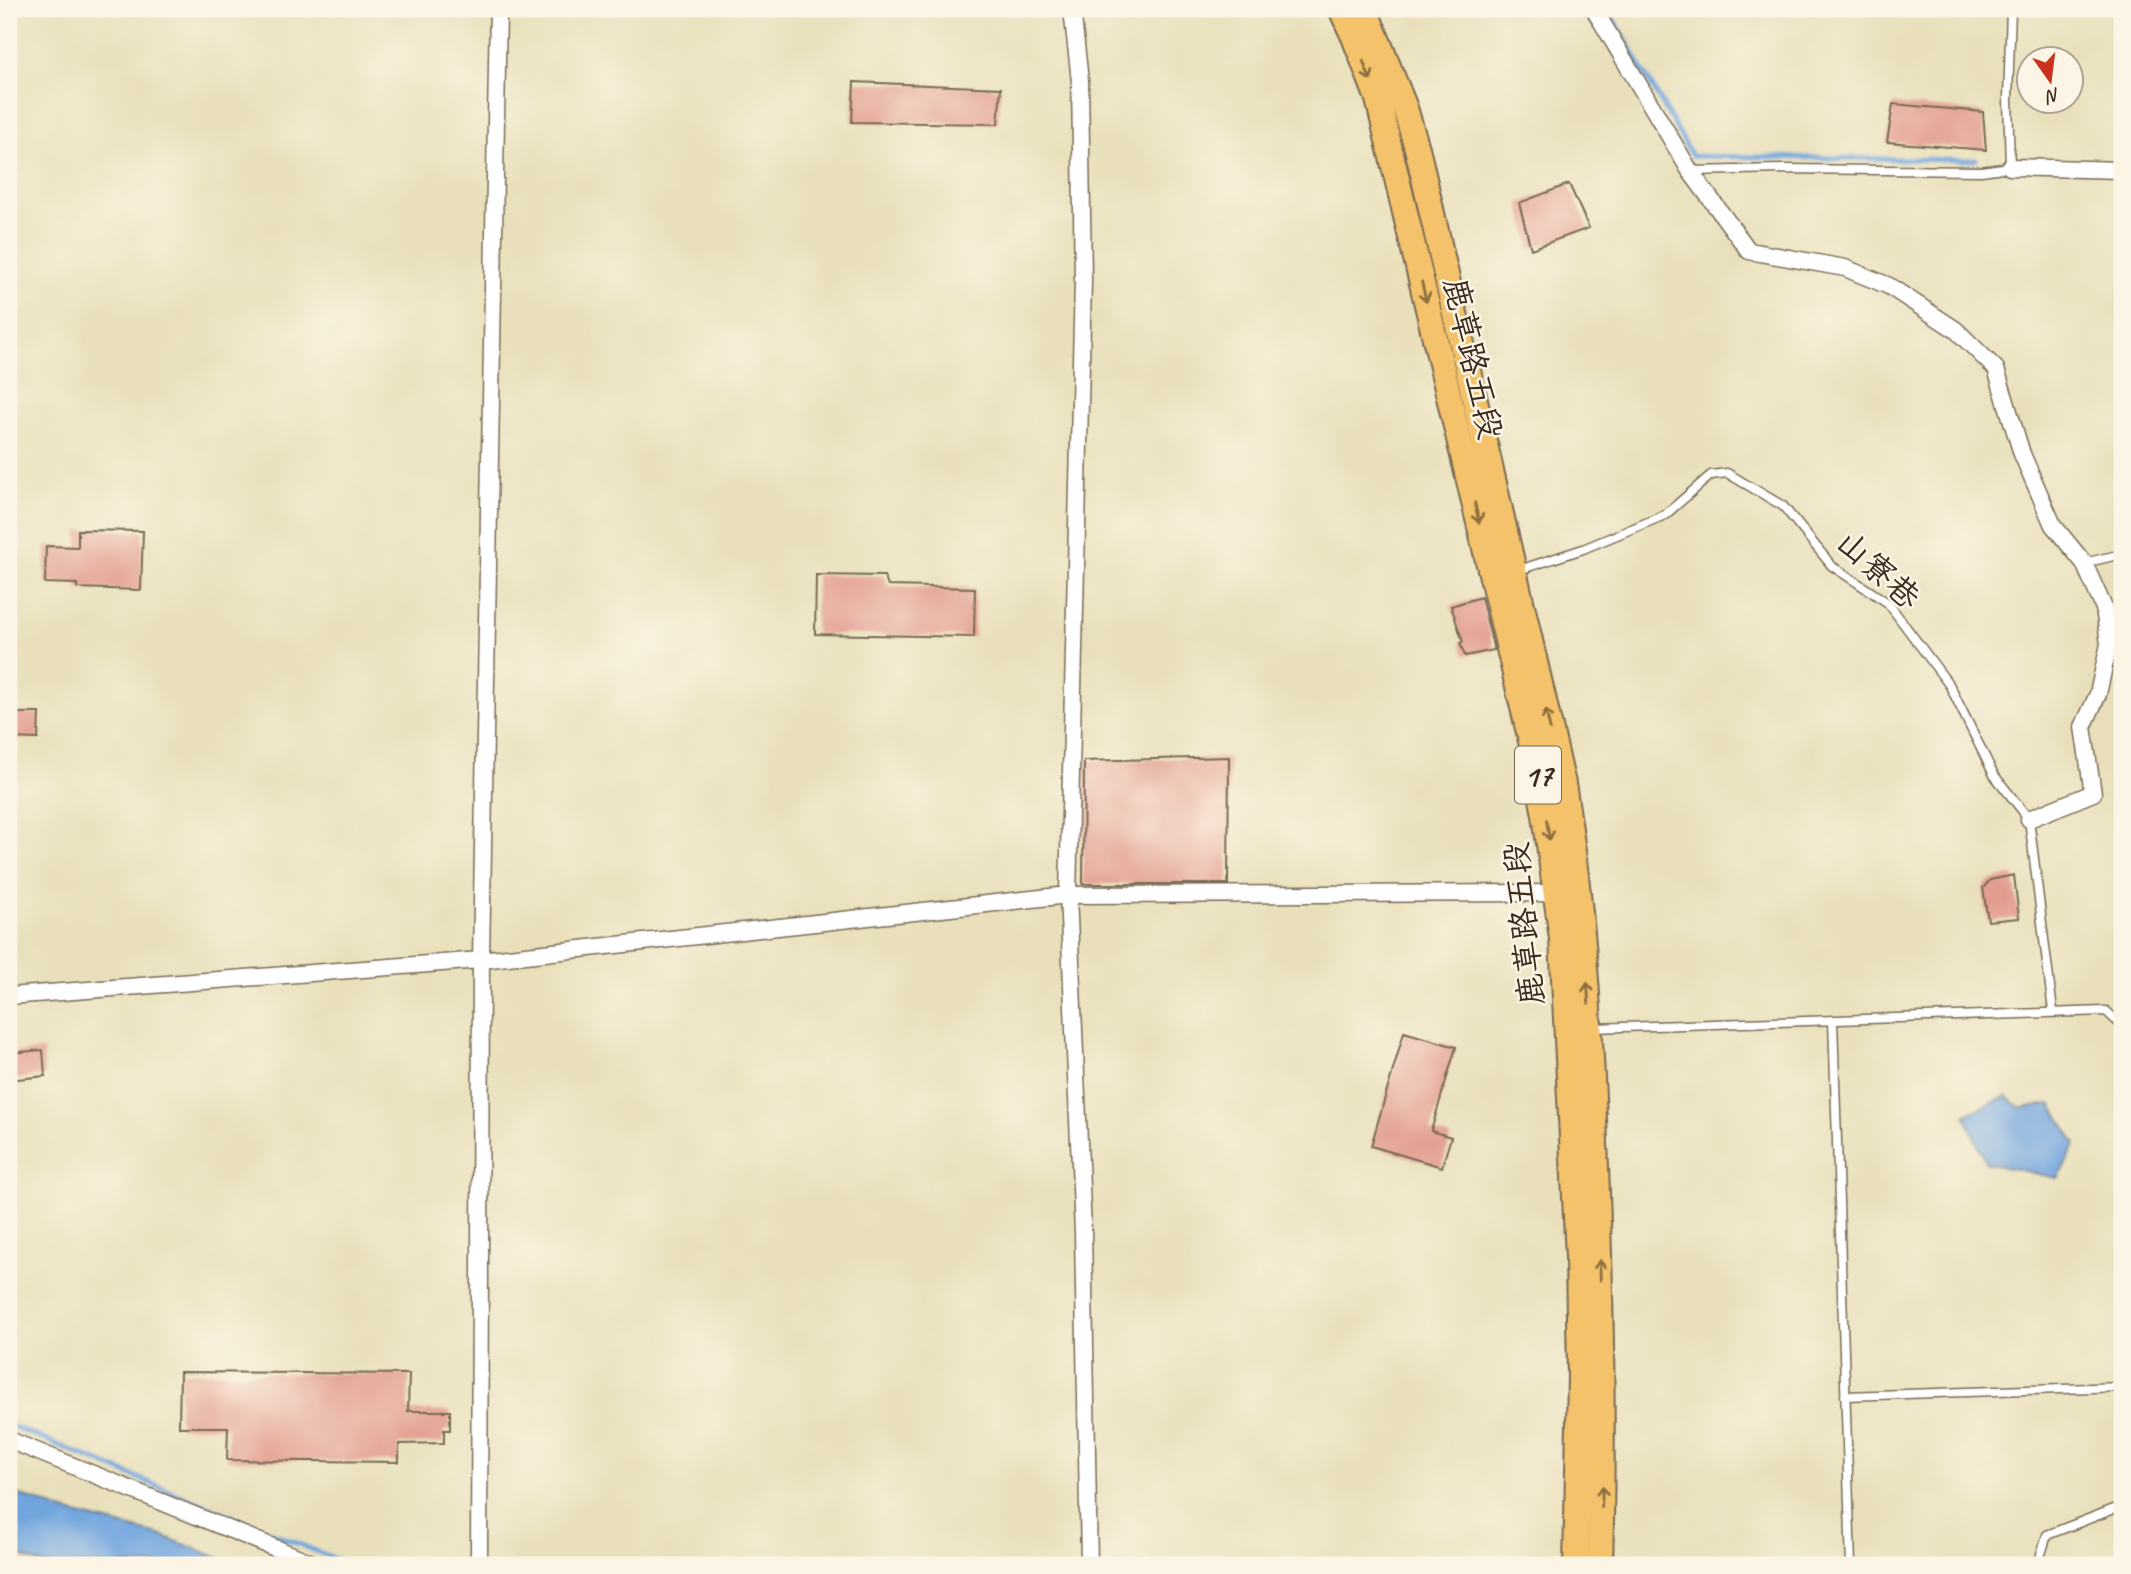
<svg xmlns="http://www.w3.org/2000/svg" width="2131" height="1574" font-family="Caveat,'LXGW WenKai TC',sans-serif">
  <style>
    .water { fill: #71a5de; stroke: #56687e; stroke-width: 2 }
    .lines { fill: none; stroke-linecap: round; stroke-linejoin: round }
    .stream { stroke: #71a5de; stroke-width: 5 }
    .building { fill: #e29d8f }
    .lane-casing { stroke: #786a55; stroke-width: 11 }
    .street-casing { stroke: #786a55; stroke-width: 19 }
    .primary-casing { stroke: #786a55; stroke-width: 28 }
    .lane { stroke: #fff; stroke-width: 8 }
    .street { stroke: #fff; stroke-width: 16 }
    .primary { stroke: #f3c26a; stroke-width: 24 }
    .oneway { stroke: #8e6e40 }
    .labels { text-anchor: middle; stroke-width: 5; stroke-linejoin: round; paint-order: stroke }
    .shield { fill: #fcf5e5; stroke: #75675a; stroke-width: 2 }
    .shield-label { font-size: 32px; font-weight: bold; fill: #3b2a1e }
    .street-label { font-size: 33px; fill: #3b2a1e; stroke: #fcf5e5 }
  </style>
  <rect width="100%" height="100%" fill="#fcf5e5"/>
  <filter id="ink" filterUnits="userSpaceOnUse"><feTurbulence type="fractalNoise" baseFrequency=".0143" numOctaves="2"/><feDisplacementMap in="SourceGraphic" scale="14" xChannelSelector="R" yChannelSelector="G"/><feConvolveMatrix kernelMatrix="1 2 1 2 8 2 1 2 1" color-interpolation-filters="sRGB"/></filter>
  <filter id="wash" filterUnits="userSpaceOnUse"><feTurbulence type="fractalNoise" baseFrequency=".00686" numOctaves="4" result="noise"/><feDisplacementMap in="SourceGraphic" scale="28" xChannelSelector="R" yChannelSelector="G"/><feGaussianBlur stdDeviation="1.57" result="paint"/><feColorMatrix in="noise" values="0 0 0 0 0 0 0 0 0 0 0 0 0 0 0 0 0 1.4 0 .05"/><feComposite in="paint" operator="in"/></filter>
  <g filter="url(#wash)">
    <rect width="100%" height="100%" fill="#e9e0bb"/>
    <path class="water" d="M 2007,1096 L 2020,1108 L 2051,1104 L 2076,1144 L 2058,1178 L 1986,1163 L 1965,1115 Z
      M 9,1491 L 64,1511 L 163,1536 L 237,1565 L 43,1565 L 9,1551 Z"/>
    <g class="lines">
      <path class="stream" d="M 1608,9 L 1692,156 L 1976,160
        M 9,1425 L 350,1565"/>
    </g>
    <g id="blocks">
      <path class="building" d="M 854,82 L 1001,88 L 998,124 L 852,122 Z
        M 1893,104 L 1983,112 L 1986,150 L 1887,142 Z
        M 1569,184 L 1589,228 L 1531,249 L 1519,203 Z
        M 78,530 L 143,531 L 141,590 L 77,588 L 77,584 L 45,583 L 46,546 L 78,547 Z
        M 816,575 L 884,576 L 888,586 L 975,588 L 974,637 L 815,634 Z
        M 1481,597 L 1494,650 L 1465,656 L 1460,643 L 1463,642 L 1451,606 Z
        M 9,713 L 39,713 L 38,739 L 9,738 Z
        M 1229,757 L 1228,884 L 1083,884 L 1084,761 Z
        M 2014,875 L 2019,918 L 1988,921 L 1983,888 L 1990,880 Z
        M 1404,1032 L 1456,1047 L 1431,1131 L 1451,1137 L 1442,1167 L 1371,1146 Z
        M 43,1050 L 45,1076 L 9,1080 L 9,1053 Z
        M 180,1372 L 409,1374 L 408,1411 L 450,1411 L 450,1430 L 444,1430 L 444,1443 L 399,1444 L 399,1462 L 227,1460 L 228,1427 L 179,1427 Z"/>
    </g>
  </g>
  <g filter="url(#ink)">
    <use href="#blocks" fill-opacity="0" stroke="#786a55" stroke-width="2"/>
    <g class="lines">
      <defs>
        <path id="lane" d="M 1690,171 L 1783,169 L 1981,171 L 2010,167 L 2008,98 L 2011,9
          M 2084,563 L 2122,554
          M 1519,570 L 1583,549 L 1665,515 L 1711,475 L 1727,473 L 1783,506 L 1832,566 L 1888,603 L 1950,686 L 1994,775 L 2029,819 L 2053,1011
          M 1833,1020 L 1851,1565
          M 1594,1028 L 2106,1011 L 2122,1026
          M 1845,1396 L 2122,1387
          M 2040,1565 L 2041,1554 L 2047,1535 L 2122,1506"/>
        <path id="street" d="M 1072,9 L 1080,81 L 1083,280 L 1068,895 L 1083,1232 L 1089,1565
          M 1594,9 L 1690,171 L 1749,251 L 1845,268 L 1889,286 L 1956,330 L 1996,369 L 2022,454 L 2053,525 L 2084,563 L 2104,608 L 2109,644 L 2098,694 L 2083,727 L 2093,793 L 2029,819
          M 2010,167 L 2122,170
          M 9,996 L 481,960 L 1068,895 L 1557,893
          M 9,1440 L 317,1565
          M 479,1565 L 481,960 L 498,9"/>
        <path id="primary" d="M 1341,9 L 1354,37 L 1378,99 L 1531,741 L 1545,815 L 1562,939 L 1578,1257 L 1580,1377 L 1576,1565
          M 1365,9 L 1405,108 L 1417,148 L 1563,784 C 1583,903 1590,1022 1595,1142 C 1601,1283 1604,1424 1600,1565"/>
      </defs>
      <use href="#lane" class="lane-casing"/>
      <use href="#street" class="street-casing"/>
      <use href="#primary" class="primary-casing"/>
      <use href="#lane" class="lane"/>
      <use href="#street" class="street"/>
      <use href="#primary" class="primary"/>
    </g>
    <defs><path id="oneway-shaft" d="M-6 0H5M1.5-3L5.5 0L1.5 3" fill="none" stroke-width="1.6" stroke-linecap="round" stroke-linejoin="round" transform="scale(1.75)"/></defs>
    <g class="oneway">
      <use href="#oneway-shaft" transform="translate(1367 71) rotate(69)"/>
      <use href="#oneway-shaft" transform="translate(1424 292) rotate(77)"/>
      <use href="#oneway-shaft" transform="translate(1477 513) rotate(77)"/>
      <use href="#oneway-shaft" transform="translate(1548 720) rotate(-103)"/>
      <use href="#oneway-shaft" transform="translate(1548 830) rotate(81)"/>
      <use href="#oneway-shaft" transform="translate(1588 993) rotate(-94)"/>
      <use href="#oneway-shaft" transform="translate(1600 1270) rotate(-92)"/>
      <use href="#oneway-shaft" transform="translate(1602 1497) rotate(-88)"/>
    </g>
  </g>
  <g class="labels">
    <rect class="shield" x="1515" y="746.5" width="46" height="57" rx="5"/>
    <g class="shield-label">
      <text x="1538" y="786">17</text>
    </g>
    <g class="street-label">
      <text transform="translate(1474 358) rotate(77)" y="12">鹿草路五段</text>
      <text transform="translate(1879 569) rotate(42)" y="12">山寮巷</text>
      <text transform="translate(1523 924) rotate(-96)" y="12">鹿草路五段</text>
    </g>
  </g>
  <rect width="2131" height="1574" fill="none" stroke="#fcf5e5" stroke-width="35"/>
  <g transform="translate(2050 80) rotate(166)"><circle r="33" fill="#fcf5e5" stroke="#afa495" stroke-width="2"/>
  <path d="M0-5L12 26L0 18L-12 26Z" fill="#c8321e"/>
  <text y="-10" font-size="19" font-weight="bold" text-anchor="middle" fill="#3b2a1e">N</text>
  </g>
</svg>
